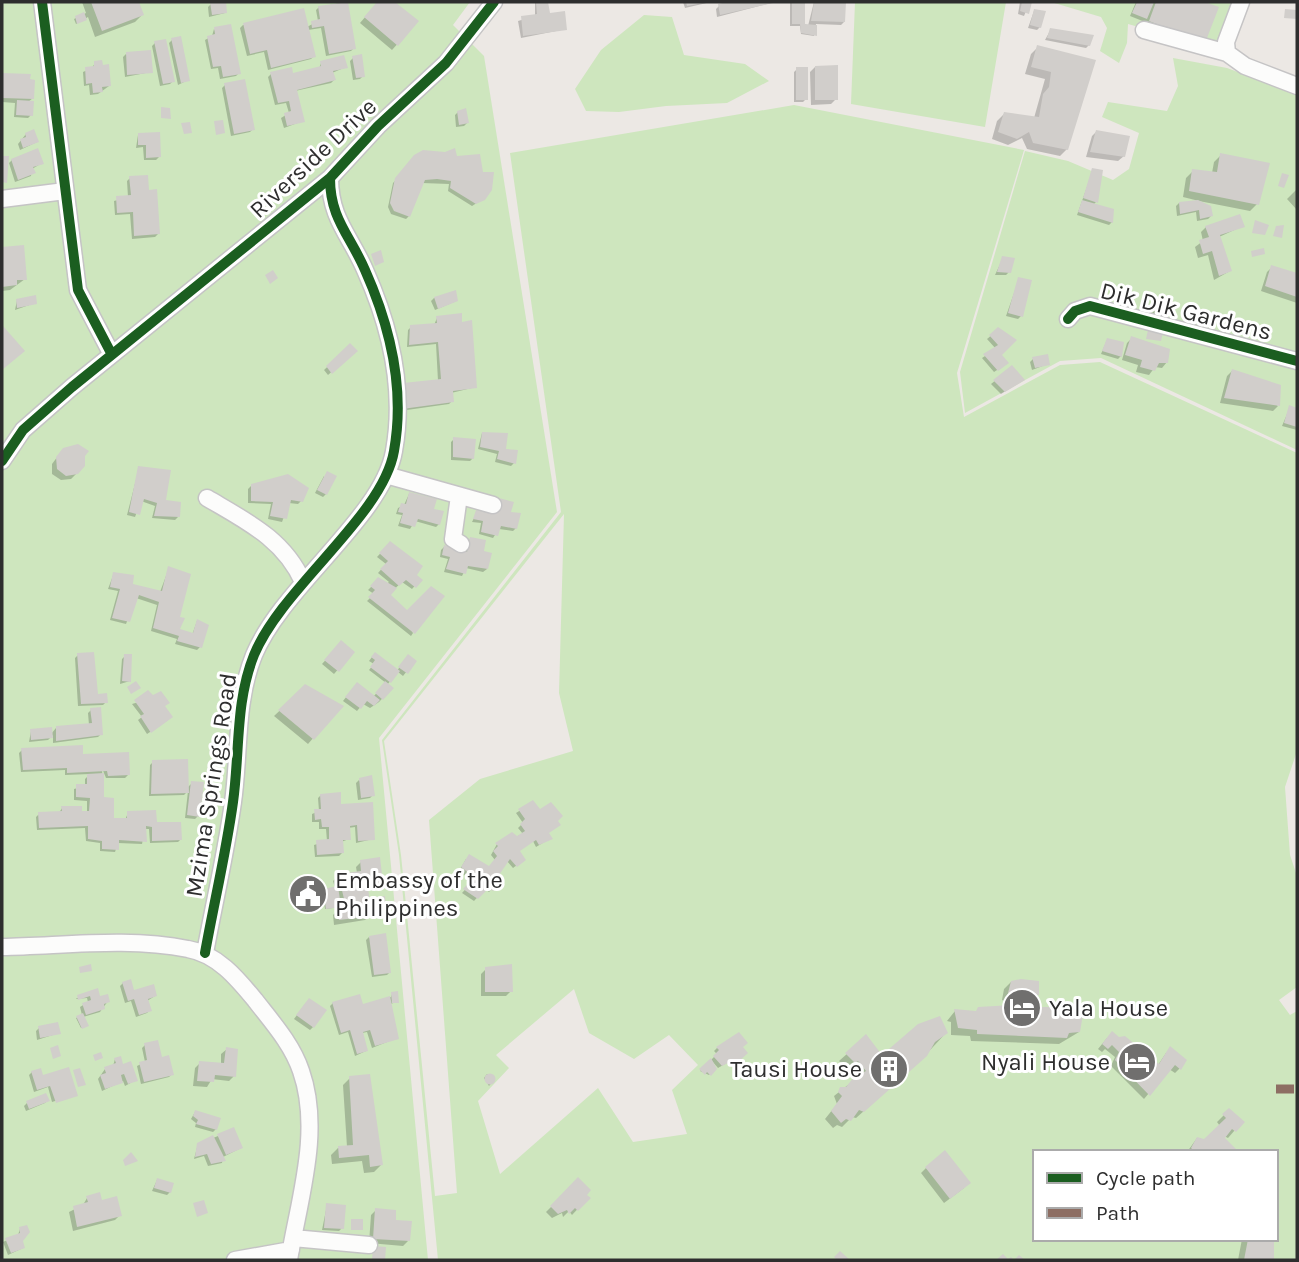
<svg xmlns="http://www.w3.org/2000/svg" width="1299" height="1262" font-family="Karla,sans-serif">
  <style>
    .green { fill: #cee6be; fill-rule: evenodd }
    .shadow { fill: #0003 }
    .building { fill: #d1cecb }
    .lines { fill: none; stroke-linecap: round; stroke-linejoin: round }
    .minor-casing { stroke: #c5c4c5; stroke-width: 19 }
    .minor { stroke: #fcfcfb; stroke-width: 16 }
    .quiet { stroke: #8d6e63; stroke-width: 9; stroke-dasharray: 18 9; stroke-linecap: butt }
    .cycleway-casing { stroke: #fff; stroke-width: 15 }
    .cycleway { stroke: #1b5e20; stroke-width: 10 }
    .labels { text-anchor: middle; stroke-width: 6; stroke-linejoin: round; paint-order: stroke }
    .street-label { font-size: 24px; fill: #2e2e2e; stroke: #fff }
    .poi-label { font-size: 24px; fill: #2e2e2e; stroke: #fff; text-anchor: start }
  </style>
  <rect width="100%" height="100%" fill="#ece8e4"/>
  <path class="green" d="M 2,2 L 470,2 L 453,25 L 484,56 L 557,512 L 379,738 L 428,1260 L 2,1260 Z
    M 855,2 L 1006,2 L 985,127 L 851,104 Z
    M 1051,2 L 1233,2 L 1217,49 L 1128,24 L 1127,43 L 1119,63 L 1100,51 L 1107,28 L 1101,17 Z
    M 644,15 L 672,17 L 684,55 L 745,64 L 769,81 L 727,103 L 666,106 L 619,112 L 586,111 L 575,89 L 601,50 Z
    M 1173,58 L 1227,68 L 1297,94 L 1297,450 L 1101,358 L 1060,361 L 965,413 L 960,372 L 1025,151 L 1068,161 L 1113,180 L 1129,169 L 1139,133 L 1102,117 L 1108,102 L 1167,111 L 1178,86 Z
    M 794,105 L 1024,150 L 957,373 L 964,417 L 1060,365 L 1100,362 L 1297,453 L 1297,751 L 1285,787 L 1290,855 L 1297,876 L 1297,987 L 1279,1000 L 1290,1015 L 1297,1011 L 1297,1260 L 438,1260 L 399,855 L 382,740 L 561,512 L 510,153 ZM 564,514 L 559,693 L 573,751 L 480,779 L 429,820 L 457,1193 L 435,1196 L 401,855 L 384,741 ZM 574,989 L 589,1033 L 634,1059 L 669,1035 L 698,1065 L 672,1090 L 687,1134 L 633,1142 L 598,1088 L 500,1174 L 478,1101 L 509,1068 L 496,1055 ZM 1035,1152 L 1276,1152 L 1276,1239 L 1035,1239 Z"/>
  <path class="shadow" d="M 82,2 L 137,2 L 142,15 L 135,22 L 95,37 L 88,17 L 76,24 L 74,19 L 86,13 Z
    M 346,2 L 354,48 L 351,51 L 326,56 L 321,28 L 308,30 L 314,56 L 311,59 L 268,70 L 264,52 L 247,56 L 240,28 L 243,25 L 307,27 L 318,21 L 316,10 L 319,7 Z
    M 378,2 L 393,2 L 417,22 L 392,50 L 360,23 Z
    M 535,2 L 546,2 L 548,15 L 566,29 L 521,38 L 518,21 L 535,16 Z
    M 683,2 L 711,2 L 685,8 Z
    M 735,2 L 775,2 L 717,17 L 716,9 L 719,6 Z
    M 790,2 L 804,2 L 804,23 L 808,26 L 814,2 L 844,3 L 844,22 L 841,25 L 816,24 L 814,36 L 801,34 L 800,26 L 790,26 Z
    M 1020,2 L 1030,2 L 1024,16 L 1018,14 Z
    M 1136,2 L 1201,2 L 1217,8 L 1204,42 L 1143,28 L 1145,22 L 1130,16 Z
    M 211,4 L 225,13 L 209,17 L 208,7 Z
    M 1034,11 L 1040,27 L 1037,30 L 1028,28 Z
    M 214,29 L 239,73 L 236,76 L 220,79 L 218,68 L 211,69 L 205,40 L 212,36 Z
    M 1051,29 L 1089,45 L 1086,48 L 1045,40 Z
    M 172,40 L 188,80 L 178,85 L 169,43 Z
    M 155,43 L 173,81 L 170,84 L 160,86 L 152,46 Z
    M 1038,47 L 1094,61 L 1067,149 L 1060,156 L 1027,149 L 1022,138 L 1008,145 L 992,139 L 997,121 L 1004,114 L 1034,118 L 1045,79 L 1025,74 L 1031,54 Z
    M 126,54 L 151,72 L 125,77 L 123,57 Z
    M 353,58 L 363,76 L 360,79 L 353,80 L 350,61 Z
    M 95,63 L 109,86 L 98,94 L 90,95 L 89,85 L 84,86 L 83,72 L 92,68 Z
    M 321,63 L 346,67 L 332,73 L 334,80 L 331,83 L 295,91 L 303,121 L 284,128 L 281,118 L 289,113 L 286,103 L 275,105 L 268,77 L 271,74 L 292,75 L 319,69 Z
    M 815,67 L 836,99 L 831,104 L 811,105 L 810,72 Z
    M 797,69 L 806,99 L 803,102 L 794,102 L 794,72 Z
    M 3,75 L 33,98 L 28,102 L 31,115 L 28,118 L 14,117 L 15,103 L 2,102 Z
    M 225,85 L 253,129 L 250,132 L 231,136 L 222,88 Z
    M 458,112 L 467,123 L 464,126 L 456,127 L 455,115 Z
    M 1097,131 L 1124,156 L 1118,161 L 1086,157 L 1092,136 Z
    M 26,134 L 37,142 L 20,150 L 18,144 Z
    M 138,135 L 159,157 L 156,160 L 144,160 L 143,147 L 136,148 Z
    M 423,151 L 483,199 L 472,206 L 448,191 L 449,184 L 422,183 L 409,216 L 406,219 L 391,214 L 388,207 L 393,183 Z
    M 1221,155 L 1257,204 L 1250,211 L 1199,201 L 1211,216 L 1208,219 L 1197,221 L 1196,212 L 1177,216 L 1176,206 L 1179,203 L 1199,201 L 1183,197 L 1186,178 L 1193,171 L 1212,173 L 1214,162 Z
    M 12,160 L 42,163 L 32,169 L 31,176 L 15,182 L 9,163 Z
    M 1093,170 L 1096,202 L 1093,205 L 1112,222 L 1109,225 L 1077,215 Z
    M 130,178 L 147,192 L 158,234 L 155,237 L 132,239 L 130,214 L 115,215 L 114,201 L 128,197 L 127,181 Z
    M 1297,189 L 1297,210 L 1287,199 Z
    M 1243,226 L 1219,237 L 1230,271 L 1214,280 L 1208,255 L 1198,258 L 1195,247 L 1203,241 L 1201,232 L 1206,227 Z
    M 22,247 L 25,279 L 10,290 L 2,291 L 2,250 Z
    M 1003,258 L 1009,272 L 1006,275 L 995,275 Z
    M 1272,267 L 1297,275 L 1297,303 L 1261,291 L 1267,272 Z
    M 1019,279 L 1021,316 L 1018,319 L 1006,316 Z
    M 434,298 L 456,301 L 435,310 L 431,301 Z
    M 17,300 L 35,303 L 15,310 Z
    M 1154,302 L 1169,313 L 1154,319 L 1151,305 Z
    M 437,318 L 476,387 L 451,393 L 452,401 L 449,404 L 400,411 L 438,381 L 436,344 L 407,347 L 408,330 L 411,327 L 434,325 Z
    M 999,329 L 1003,366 L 994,372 L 982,358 L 996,349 L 987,339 Z
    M 1132,338 L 1167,362 L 1162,368 L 1155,367 L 1149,375 L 1136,372 L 1138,365 L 1122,360 L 1127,343 Z
    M 1107,340 L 1122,355 L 1118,359 L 1101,354 Z
    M 350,346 L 355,351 L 328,375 L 324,370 Z
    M 1033,359 L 1048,364 L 1032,370 L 1030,362 Z
    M 1012,367 L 1020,382 L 1001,394 L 991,384 Z
    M 1232,371 L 1278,406 L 1273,411 L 1220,403 L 1227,376 Z
    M 1290,407 L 1297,410 L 1297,430 L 1282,426 Z
    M 482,433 L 504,450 L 514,463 L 511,466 L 495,462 L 497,454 L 478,449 Z
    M 454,439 L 473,458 L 470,461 L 451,460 L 451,442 Z
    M 58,456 L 83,456 L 84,466 L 71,479 L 61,480 L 52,474 L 52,464 Z
    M 139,468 L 178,517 L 175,520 L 152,518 L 155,506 L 141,501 L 135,517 L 127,515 Z
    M 324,476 L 326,494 L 323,497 L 315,493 Z
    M 251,486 L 301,501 L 298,504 L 289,503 L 282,522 L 268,519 L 271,504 L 248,503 L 248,489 Z
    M 409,494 L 432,510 L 439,524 L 436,527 L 415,521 L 410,529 L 398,526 L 402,515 L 396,514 L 398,508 L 404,505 Z
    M 477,512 L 509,514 L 516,528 L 513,531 L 499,529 L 493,538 L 479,534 L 481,523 L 472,522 Z
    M 471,539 L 482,552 L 487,569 L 483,572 L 466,568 L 462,576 L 444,572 L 448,559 L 440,557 L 441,550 L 444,547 L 465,553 Z
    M 390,543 L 420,580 L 412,589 L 402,582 L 388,595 L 413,633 L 411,636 L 367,601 L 374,594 L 368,590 L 379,579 L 385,585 L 389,582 L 378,573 L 386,564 L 377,557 Z
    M 169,568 L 178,630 L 192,635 L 197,621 L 200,647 L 197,650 L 175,644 L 177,639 L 151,631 L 157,605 L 136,598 L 126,624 L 110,620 L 118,591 L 108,589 L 114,573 L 131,586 L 160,592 Z
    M 341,643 L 353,652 L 334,674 L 322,664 Z
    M 78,655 L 97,696 L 106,702 L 103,705 L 78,706 L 75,658 Z
    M 125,656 L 130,681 L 120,684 L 122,659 Z
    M 372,657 L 397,671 L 405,659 L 415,661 L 403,676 L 398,672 L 387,685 L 391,689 L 379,702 L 370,708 L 363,704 L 357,711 L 343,701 L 354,687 L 373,697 L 386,683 L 369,670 L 374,664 L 369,661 Z
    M 306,686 L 341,706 L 308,744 L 274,716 Z
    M 152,698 L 164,706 L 168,720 L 147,734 L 138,720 L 142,717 L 132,704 Z
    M 91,710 L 101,734 L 98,737 L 53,743 L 53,735 L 48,740 L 29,742 L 31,731 L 51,734 L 56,728 L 89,725 L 88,713 Z
    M 22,750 L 82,756 L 128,775 L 125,778 L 106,778 L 102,768 L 103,799 L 112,820 L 125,820 L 128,813 L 181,839 L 178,842 L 150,843 L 149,829 L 145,829 L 142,844 L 118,843 L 115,852 L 100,851 L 100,843 L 86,841 L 85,828 L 37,830 L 36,817 L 39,814 L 59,813 L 62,808 L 87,813 L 87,801 L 74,800 L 74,789 L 85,786 L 85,779 L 90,774 L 65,775 L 65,770 L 21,772 L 19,753 Z
    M 153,762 L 187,788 L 192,783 L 198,816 L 195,819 L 185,818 L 188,791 L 184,795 L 149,796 L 150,765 Z
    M 359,780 L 373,795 L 370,798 L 358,800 L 356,783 Z
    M 321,795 L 340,806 L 373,839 L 356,843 L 355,827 L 348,828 L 349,839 L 341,842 L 342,853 L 339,856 L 315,857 L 314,845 L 327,841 L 326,829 L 319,829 L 319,822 L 312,822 L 312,814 L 319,811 L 318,798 Z
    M 532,803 L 551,838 L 536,847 L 533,841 L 518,851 L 521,862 L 513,868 L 507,861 L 497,875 L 500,881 L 489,892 L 485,889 L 474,901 L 462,893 L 473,881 L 459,871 L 466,859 L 489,868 L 495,860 L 491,855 L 497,844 L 523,834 L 518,828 L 523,823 L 516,813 Z
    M 361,862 L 381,882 L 376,887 L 366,888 L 370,915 L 365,920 L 334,925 L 333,915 L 341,907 L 325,909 L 322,891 L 335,888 L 333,881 L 338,876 L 357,873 L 356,867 Z
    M 369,937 L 390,972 L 387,975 L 372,977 L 366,940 Z
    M 486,969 L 511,991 L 506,996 L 481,996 L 481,974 Z
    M 1011,982 L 1037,994 L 1032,999 L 1032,1009 L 1079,1032 L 1059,1044 L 971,1041 L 970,1036 L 951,1035 L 951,1022 L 947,1021 L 955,1011 L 974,1013 L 1007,1007 L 1008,1003 L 1002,1000 L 1004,989 Z
    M 123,983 L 133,992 L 155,996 L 147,1001 L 150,1010 L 147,1013 L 136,1017 L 131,1001 L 125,1003 L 120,986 Z
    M 97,990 L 99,998 L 108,1001 L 100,1012 L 83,1017 L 86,1026 L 81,1028 L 76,1018 L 82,1015 L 80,1007 L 88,1002 L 87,998 L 75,999 Z
    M 392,994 L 397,1002 L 390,1004 L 397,1038 L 372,1048 L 367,1032 L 362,1033 L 366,1051 L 355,1056 L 348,1032 L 339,1035 L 330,1006 L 333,1003 L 361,1006 L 391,997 Z
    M 306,1003 L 313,1027 L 310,1030 L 294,1019 Z
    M 39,1028 L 59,1033 L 37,1040 L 36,1031 Z
    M 946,1033 L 918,1063 L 856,1118 L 852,1117 L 842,1127 L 837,1125 L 833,1128 L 825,1119 L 837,1104 L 834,1096 L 858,1077 L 850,1067 L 847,1069 L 839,1061 L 866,1037 L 882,1057 Z
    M 739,1035 L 741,1048 L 746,1053 L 733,1065 L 730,1061 L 718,1068 L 712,1061 L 715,1069 L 709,1075 L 700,1071 L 717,1054 L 714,1051 L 717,1048 Z
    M 1107,1038 L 1158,1065 L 1166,1053 L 1180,1068 L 1175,1073 L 1169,1069 L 1144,1099 L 1111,1066 L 1115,1057 L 1105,1049 L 1102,1052 L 1098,1049 Z
    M 145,1045 L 161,1059 L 172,1074 L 169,1077 L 141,1084 L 137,1066 L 145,1062 L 142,1048 Z
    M 227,1049 L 234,1076 L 229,1081 L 212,1079 L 207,1087 L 193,1086 L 195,1068 L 200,1063 L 221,1065 L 221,1054 Z
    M 115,1059 L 136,1080 L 125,1086 L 123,1081 L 102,1091 L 98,1079 L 105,1069 L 113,1066 Z
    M 32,1072 L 74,1095 L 52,1102 L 48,1087 L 34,1092 L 29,1075 Z
    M 487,1074 L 495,1079 L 489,1086 L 484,1078 Z
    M 350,1078 L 381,1165 L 374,1172 L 364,1173 L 362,1161 L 332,1164 L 331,1155 L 338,1148 L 347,1147 L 343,1085 Z
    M 46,1095 L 48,1100 L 45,1103 L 26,1111 L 24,1106 L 27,1103 Z
    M 1229,1110 L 1242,1122 L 1228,1138 L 1220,1134 L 1237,1152 L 1187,1152 L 1197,1138 L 1205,1140 L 1220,1126 L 1217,1122 Z
    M 195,1112 L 216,1129 L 213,1132 L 195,1127 L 196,1123 L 191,1119 Z
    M 218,1136 L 241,1148 L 223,1157 L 222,1163 L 208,1166 L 204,1156 L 194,1159 L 198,1144 Z
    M 926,1168 L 964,1188 L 944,1203 L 921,1173 Z
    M 157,1180 L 170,1192 L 167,1195 L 152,1191 Z
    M 578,1180 L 588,1198 L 572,1215 L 569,1211 L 563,1217 L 562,1213 L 552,1218 L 546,1212 Z
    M 87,1198 L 100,1202 L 120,1215 L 115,1220 L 73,1231 L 69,1212 L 83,1205 Z
    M 327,1205 L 342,1228 L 339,1231 L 322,1230 Z
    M 376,1210 L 394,1221 L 408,1241 L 403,1246 L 369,1243 L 371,1215 Z
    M 20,1229 L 23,1248 L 8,1255 L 3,1242 L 18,1235 Z
    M 1242,1239 L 1270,1239 L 1272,1260 L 1238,1260 Z"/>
  <path class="building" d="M 91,2 L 139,2 L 144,15 L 102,31 Z
    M 210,2 L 226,2 L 227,13 L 212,15 Z
    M 348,2 L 356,49 L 329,54 L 324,26 L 312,28 L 311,21 L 320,19 L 318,6 Z
    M 377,2 L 395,2 L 419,21 L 398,46 L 364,17 Z
    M 536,2 L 548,2 L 550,13 L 565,11 L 567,30 L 523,36 L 521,16 L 537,14 Z
    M 686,2 L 703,2 L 703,3 L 687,6 Z
    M 727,2 L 773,2 L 773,3 L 720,15 L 718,4 Z
    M 792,2 L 805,2 L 805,24 L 817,25 L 817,36 L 801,33 L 800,24 L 792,24 Z
    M 814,2 L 846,2 L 845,22 L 811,21 Z
    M 1022,2 L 1032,2 L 1029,14 L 1020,11 Z
    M 1137,2 L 1154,2 L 1147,19 L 1132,13 Z
    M 1156,2 L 1205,2 L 1219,7 L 1205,43 L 1149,21 Z
    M 304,8 L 316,57 L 271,68 L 267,50 L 250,54 L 243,23 Z
    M 1034,9 L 1046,11 L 1041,28 L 1030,25 Z
    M 1285,9 L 1297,10 L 1297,19 L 1284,18 Z
    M 84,12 L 87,20 L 77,24 L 75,16 Z
    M 231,24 L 241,74 L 223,77 L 221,66 L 213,67 L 207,36 L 215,34 L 214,27 Z
    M 1050,28 L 1094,35 L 1090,46 L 1047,38 Z
    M 181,36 L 190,81 L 181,83 L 171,38 Z
    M 166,39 L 175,82 L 163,84 L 154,41 Z
    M 1037,45 L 1096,60 L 1068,150 L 1033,143 L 1029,132 L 1017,139 L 998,132 L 1004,112 L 1039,117 L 1043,94 L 1049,87 L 1051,72 L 1031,67 Z
    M 151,50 L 153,73 L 127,75 L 126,52 Z
    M 362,54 L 365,77 L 356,78 L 352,56 Z
    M 344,55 L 348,68 L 333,71 L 336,80 L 297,90 L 305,122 L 287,126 L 284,113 L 291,111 L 289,101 L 278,103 L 270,72 L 292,67 L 293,73 L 321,66 L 320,61 Z
    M 102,60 L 103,65 L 109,64 L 111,86 L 102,87 L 103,92 L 93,93 L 92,83 L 86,84 L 85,67 L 94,66 L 94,61 Z
    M 838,65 L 838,100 L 815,100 L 815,66 Z
    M 796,67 L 808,67 L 808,100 L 796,100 Z
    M 2,73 L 31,74 L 30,79 L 35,80 L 34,99 L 2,98 Z
    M 245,79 L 255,130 L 234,134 L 224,83 Z
    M 17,100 L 34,101 L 33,116 L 16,115 Z
    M 161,107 L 170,108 L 171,119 L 161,118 Z
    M 466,108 L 469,123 L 459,125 L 457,111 Z
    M 223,120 L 225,133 L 216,135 L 214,121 Z
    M 190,122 L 192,133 L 184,134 L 181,123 Z
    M 34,129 L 39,142 L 23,148 L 20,139 L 26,137 L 25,133 Z
    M 1096,130 L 1130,136 L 1125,157 L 1090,152 Z
    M 160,132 L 161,157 L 146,158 L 146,145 L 138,145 L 138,133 Z
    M 38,148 L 44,164 L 33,167 L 36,173 L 18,180 L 11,159 Z
    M 455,148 L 457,156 L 480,154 L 483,172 L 494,172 L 492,190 L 485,200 L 476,204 L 450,188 L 451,181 L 437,179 L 425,180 L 410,217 L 394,211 L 390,203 L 395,178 L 414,155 L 423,150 L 445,152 Z
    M 1220,153 L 1270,163 L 1259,205 L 1189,191 L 1192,169 L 1217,172 Z
    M 2,156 L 9,156 L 7,183 L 2,182 Z
    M 1092,168 L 1103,170 L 1098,203 L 1083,198 Z
    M 1282,173 L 1289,175 L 1284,188 L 1278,186 Z
    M 148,175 L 149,190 L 157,189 L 160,234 L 134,236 L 133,212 L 117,213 L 116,196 L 131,195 L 129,176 Z
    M 1082,200 L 1114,209 L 1113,223 L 1078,212 Z
    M 1198,200 L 1211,206 L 1213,216 L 1200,219 L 1199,210 L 1180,214 L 1179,202 Z
    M 1240,214 L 1245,227 L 1220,235 L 1232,271 L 1219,276 L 1212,251 L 1203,254 L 1199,240 L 1209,237 L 1205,226 Z
    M 1255,220 L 1269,225 L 1265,235 L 1252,233 Z
    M 1284,225 L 1282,238 L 1273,236 L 1276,226 Z
    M 24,245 L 27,280 L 17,280 L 17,285 L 2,287 L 2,247 Z
    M 1264,248 L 1265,254 L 1252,257 L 1251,251 Z
    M 381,250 L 384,262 L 375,266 L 371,254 Z
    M 1002,256 L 1015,258 L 1011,273 L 997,272 Z
    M 1271,265 L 1297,273 L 1297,297 L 1265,286 Z
    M 273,270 L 278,278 L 270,284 L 265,275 Z
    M 1018,277 L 1032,280 L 1023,317 L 1008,313 Z
    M 456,290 L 458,301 L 438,309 L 434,297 Z
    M 36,295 L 37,304 L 17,308 L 16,299 Z
    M 1167,297 L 1171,313 L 1157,317 L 1153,301 Z
    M 462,313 L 462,322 L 472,320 L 477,388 L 453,391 L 454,402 L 402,409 L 403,383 L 441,379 L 438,342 L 409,345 L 410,325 L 437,323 L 436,316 Z
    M 3,326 L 25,351 L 2,370 L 2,327 Z
    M 998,327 L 1017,340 L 1002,355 L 1009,363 L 998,371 L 983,354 L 998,345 L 989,335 Z
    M 1148,330 L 1163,332 L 1161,341 L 1146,339 Z
    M 1131,336 L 1170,349 L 1168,363 L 1159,363 L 1155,371 L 1140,367 L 1142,360 L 1125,355 Z
    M 1107,338 L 1124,342 L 1122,357 L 1102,351 Z
    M 350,343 L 358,351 L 332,374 L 326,366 Z
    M 1048,354 L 1050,365 L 1035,368 L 1032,357 Z
    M 1012,365 L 1025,380 L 1005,392 L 993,380 Z
    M 1232,369 L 1281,385 L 1280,406 L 1224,398 Z
    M 1289,405 L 1297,408 L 1297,427 L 1284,423 Z
    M 482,432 L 508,433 L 506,449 L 518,450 L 516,464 L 497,459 L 499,451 L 480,447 Z
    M 453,437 L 476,439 L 474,459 L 453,457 Z
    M 78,444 L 89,451 L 85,456 L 85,466 L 78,474 L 66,476 L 57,469 L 56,457 L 63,448 Z
    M 138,466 L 171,470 L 166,500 L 181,502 L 180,517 L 154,516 L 157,503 L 144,499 L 140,515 L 129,512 Z
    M 327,471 L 337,476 L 327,495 L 317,490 Z
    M 288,474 L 309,488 L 303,502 L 291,500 L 287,519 L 270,516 L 273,502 L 251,501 L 251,484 Z
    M 409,492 L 437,499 L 434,509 L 444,511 L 440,525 L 418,519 L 415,527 L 400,523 L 403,513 L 398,512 L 401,503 L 406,504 Z
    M 499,498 L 514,502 L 511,512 L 521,513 L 517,529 L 501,526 L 498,536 L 481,532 L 483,521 L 473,519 L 476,510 L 489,513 L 491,509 L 496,510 Z
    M 470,537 L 486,540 L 484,551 L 492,553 L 488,569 L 468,566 L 466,574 L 446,569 L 450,557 L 442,555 L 444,545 L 467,552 Z
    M 390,541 L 423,566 L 417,575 L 423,580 L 416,588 L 406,580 L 399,586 L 380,569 L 388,561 L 379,553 Z
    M 168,566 L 191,574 L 180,617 L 185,618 L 180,629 L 193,633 L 197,619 L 209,625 L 202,648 L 177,641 L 179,636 L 153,628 L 159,602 L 139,595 L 130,622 L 112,618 L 120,589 L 110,587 L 113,572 L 134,575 L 133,584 L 162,591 Z
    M 378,577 L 397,588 L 391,595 L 407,610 L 431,586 L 445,596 L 415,634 L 368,597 L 375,590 L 370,586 Z
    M 341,640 L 355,652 L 339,672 L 324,660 Z
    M 94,652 L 98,694 L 107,693 L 108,703 L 81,704 L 77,653 Z
    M 375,652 L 400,671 L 391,683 L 370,667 L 375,660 L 371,657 Z
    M 124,654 L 132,654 L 131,682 L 122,681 Z
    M 408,654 L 417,661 L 408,674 L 398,667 Z
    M 136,681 L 141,688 L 131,694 L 127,687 Z
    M 385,681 L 394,688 L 383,700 L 375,693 Z
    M 357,682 L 380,700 L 374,706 L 367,701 L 361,709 L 345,697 Z
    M 305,684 L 344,706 L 314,740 L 278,710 Z
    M 148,690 L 153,695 L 161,691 L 170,703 L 165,706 L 173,717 L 151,733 L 140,716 L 144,714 L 134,700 Z
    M 101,707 L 103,735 L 56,741 L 56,726 L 92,723 L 90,708 Z
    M 52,727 L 53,738 L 31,740 L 30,729 Z
    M 83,745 L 83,754 L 129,752 L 130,775 L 108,776 L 107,771 L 67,773 L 67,768 L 23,770 L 21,748 Z
    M 188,759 L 189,793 L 151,794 L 152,760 Z
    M 104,773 L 104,797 L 114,798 L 114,818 L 127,818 L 127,811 L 156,810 L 157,822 L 181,822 L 182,840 L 152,841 L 152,827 L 146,826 L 147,842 L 119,840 L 119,850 L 102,849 L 102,841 L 88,839 L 88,826 L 39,828 L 38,812 L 62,811 L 61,806 L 82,806 L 82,811 L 89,811 L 90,798 L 76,797 L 76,784 L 87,784 L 87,774 Z
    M 372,775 L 375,796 L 361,798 L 359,778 Z
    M 191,781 L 204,782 L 200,817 L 187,815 Z
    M 341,792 L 341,804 L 373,802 L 375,840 L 358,841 L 357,825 L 350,826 L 351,840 L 343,840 L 344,853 L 317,855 L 316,840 L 329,839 L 329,827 L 322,827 L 321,819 L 315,820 L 314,809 L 321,809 L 320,794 Z
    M 533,800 L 540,809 L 551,802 L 563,816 L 558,821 L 561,825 L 549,833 L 553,839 L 539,845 L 536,840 L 520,851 L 526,860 L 517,867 L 510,859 L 499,875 L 503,881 L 493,891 L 489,888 L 478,899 L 463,889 L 474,877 L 461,867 L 469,854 L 489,866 L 497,856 L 493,851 L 498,846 L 495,843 L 512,832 L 517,836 L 525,831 L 520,824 L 525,819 L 518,809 Z
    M 380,857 L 383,883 L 369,884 L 366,874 L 372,916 L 339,920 L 337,908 L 346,907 L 338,874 L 361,871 L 360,860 Z
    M 338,886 L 341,907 L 326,909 L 323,889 Z
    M 385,896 L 386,906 L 375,907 L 374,898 Z
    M 386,933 L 391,973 L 374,975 L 369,936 Z
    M 91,964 L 92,971 L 80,973 L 79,967 Z
    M 512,964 L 513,992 L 485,992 L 485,967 Z
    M 131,979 L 134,990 L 154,984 L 157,996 L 148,999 L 152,1011 L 139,1015 L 134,999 L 128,1001 L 122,982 Z
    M 1021,979 L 1039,981 L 1039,995 L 1034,995 L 1033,1007 L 1065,1007 L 1067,1013 L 1083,1014 L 1080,1032 L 1069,1033 L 1067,1038 L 977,1034 L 977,1030 L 958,1028 L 954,1009 L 976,1011 L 978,1007 L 1012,1005 L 1014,996 L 1008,993 L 1011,981 Z
    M 98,988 L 100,996 L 108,994 L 110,1002 L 104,1004 L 105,1009 L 86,1015 L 82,1003 L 91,1000 L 90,996 L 78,1000 L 77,995 Z
    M 398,991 L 399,1003 L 392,1003 L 391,992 Z
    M 360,994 L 363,1004 L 390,996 L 399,1039 L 375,1046 L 370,1030 L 363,1032 L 368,1051 L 357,1054 L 350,1030 L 341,1033 L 332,1002 Z
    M 309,998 L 327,1010 L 314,1028 L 296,1015 Z
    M 83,1013 L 89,1026 L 82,1029 L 76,1016 Z
    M 940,1016 L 948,1033 L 935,1042 L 927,1056 L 864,1112 L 859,1110 L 851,1121 L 846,1119 L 841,1123 L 831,1111 L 842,1096 L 838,1092 L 840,1087 L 846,1087 L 854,1077 L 866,1071 L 858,1061 L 855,1063 L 845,1053 L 866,1034 L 882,1055 L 918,1024 Z
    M 58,1022 L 61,1034 L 40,1038 L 38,1026 Z
    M 1112,1031 L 1119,1037 L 1125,1036 L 1159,1064 L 1170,1046 L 1187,1060 L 1181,1070 L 1175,1065 L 1150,1096 L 1115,1060 L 1119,1052 L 1112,1045 L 1108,1049 L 1102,1044 Z
    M 739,1032 L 748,1043 L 743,1047 L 748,1053 L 737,1063 L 734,1060 L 722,1066 L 713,1056 L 719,1050 L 716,1047 Z
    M 158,1040 L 162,1057 L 169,1055 L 174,1075 L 144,1082 L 139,1062 L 147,1060 L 144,1043 Z
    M 58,1045 L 61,1056 L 53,1059 L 50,1048 Z
    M 226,1047 L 238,1049 L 236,1077 L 215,1075 L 214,1082 L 197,1081 L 199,1061 L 224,1063 Z
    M 101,1052 L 103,1058 L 95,1061 L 93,1055 Z
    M 121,1056 L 123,1064 L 131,1061 L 138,1081 L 128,1084 L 124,1074 L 121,1075 L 123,1083 L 105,1089 L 100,1075 L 106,1073 L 104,1067 L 116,1063 L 114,1058 Z
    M 711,1058 L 717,1069 L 711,1076 L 707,1072 L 705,1075 L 699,1069 Z
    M 69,1067 L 78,1096 L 56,1103 L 50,1086 L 37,1090 L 31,1071 L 41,1068 L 43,1075 Z
    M 80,1068 L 86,1085 L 78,1087 L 73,1070 Z
    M484.5 1079a5.5 5.5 0 1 1 11 0a5.5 5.5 0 1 1-11 0Z
    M 370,1074 L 383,1165 L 370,1167 L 369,1155 L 339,1158 L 338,1146 L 353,1145 L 349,1076 Z
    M 46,1093 L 50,1101 L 29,1109 L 26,1101 Z
    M 1229,1108 L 1245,1122 L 1236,1132 L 1232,1129 L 1225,1138 L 1239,1152 L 1195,1152 L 1191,1148 L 1197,1137 L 1204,1139 L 1226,1118 L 1222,1114 Z
    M 195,1110 L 221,1118 L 217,1130 L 196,1124 L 198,1120 L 193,1116 Z
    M 234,1127 L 243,1148 L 226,1155 L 217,1134 Z
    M 213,1135 L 226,1161 L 211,1164 L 207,1154 L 195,1157 L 197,1143 Z
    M 945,1150 L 971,1183 L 950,1199 L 925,1167 Z
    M 131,1152 L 138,1161 L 125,1166 L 123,1160 Z
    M 578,1177 L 591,1190 L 587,1195 L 591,1198 L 578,1211 L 575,1208 L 569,1214 L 567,1210 L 558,1214 L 550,1206 Z
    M 157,1178 L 174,1183 L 171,1193 L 154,1188 Z
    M 100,1192 L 102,1200 L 117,1196 L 122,1216 L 77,1227 L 73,1206 L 88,1202 L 86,1196 Z
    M 204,1200 L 208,1213 L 197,1217 L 193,1203 Z
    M 326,1203 L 346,1205 L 344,1229 L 324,1228 Z
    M 375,1208 L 396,1210 L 396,1220 L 412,1221 L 410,1241 L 373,1239 Z
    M 351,1219 L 363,1219 L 363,1230 L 351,1230 Z
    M 27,1225 L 30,1232 L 23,1241 L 25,1248 L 11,1253 L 5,1238 L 20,1233 L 19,1227 Z
    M 1248,1239 L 1274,1239 L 1274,1260 L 1244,1260 Z
    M 373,1246 L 386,1247 L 385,1260 L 372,1260 Z
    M 840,1251 L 850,1260 L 837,1260 L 834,1257 Z
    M 1003,1254 L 1008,1259 L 1011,1257 L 1014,1260 L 1019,1255 L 1025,1260 L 996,1260 Z"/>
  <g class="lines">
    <defs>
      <path id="minor" d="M 42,2 L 78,290 L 111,353
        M 1241,2 L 1226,42 L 1227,53 L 1245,66 L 1297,86
        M 1144,30 L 1227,53
        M 2,199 L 65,191
        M 1068,319 L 1075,311 L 1090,306 L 1297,361
        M 2,461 L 23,430 L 72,387 L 330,178 L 378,126 L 446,63 L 494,2
        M 386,475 L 493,505
        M 459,496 L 453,539 L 461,544
        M 207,498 C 246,521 284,539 303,582
        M 2,947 C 63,946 128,937 188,949 C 217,954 237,978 255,1000 C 272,1022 292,1044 301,1071 C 322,1131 299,1199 289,1260
        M 205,953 C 214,903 226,853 233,802 C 240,753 235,702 254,655 C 282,587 383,516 394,451 C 405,390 390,326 365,270 C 350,235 330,219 330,178
        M 293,1238 L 369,1245
        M 235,1260 L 291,1250"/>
    </defs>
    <use href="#minor" class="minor-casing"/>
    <use href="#minor" class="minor"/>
    <path class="quiet" d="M 1276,1089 L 1297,1089"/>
    <defs>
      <path id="cycleway" d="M 42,2 L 78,290 L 111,353
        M 1068,319 L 1075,311 L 1090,306 L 1297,361
        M 2,461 L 23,430 L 72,387 L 330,178 L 378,126 L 446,63 L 494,2
        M 205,953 C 214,903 226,853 233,802 C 240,753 235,702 254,655 C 282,587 383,516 394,451 C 405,390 390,326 365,270 C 350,235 330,219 330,178"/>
    </defs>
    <use href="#cycleway" class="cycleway-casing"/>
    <use href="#cycleway" class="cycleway"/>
  </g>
  <defs>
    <symbol id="civic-disc" viewBox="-11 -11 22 22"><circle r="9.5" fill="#706f6e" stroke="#fff"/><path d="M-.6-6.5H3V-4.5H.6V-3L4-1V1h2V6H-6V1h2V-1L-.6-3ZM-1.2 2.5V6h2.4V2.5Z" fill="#fff"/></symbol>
    <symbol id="hotel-disc" viewBox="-11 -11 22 22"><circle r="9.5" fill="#706f6e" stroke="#fff"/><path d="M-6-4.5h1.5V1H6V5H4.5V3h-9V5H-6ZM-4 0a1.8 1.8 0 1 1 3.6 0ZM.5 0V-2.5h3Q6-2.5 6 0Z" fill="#fff"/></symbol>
    <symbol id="building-disc" viewBox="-11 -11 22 22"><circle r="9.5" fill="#706f6e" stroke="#fff"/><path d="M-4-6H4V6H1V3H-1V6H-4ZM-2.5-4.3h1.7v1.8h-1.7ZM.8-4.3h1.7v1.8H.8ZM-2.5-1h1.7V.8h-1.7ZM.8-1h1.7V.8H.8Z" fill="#fff"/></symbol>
  </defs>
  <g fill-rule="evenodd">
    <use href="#civic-disc" x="286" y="872" width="44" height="44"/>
    <use href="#hotel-disc" x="1000" y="986" width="44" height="44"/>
    <use href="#hotel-disc" x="1115" y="1040" width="44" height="44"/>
    <use href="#building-disc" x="867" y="1047" width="44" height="44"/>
  </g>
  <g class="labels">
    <g class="street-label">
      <text transform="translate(313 158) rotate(-43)" y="8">Riverside Drive</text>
      <text transform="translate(1186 311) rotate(14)" y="8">Dik Dik Gardens</text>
      <text transform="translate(211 785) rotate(-81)" y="8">Mzima Springs Road</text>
    </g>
    <g class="poi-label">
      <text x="335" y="888">Embassy of the<tspan x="335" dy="28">Philippines</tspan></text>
      <text x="1049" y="1016">Yala House</text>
      <text x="1110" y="1070" text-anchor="end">Nyali House</text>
      <text x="862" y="1077" text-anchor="end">Tausi House</text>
    </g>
  </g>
  <rect width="1299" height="1262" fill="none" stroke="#2e2e2e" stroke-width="7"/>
  <rect x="1033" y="1150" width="245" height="91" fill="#ffffff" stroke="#ababab" stroke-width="2"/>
  <rect x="1047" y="1173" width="35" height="10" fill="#1b5e20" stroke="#ababab" stroke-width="2"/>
  <text x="1096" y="1185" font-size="21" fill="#2e2e2e">Cycle path</text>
  <rect x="1047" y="1208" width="35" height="10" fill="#8d6e63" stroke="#ababab" stroke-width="2"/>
  <text x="1096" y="1220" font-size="21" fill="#2e2e2e">Path</text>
</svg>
